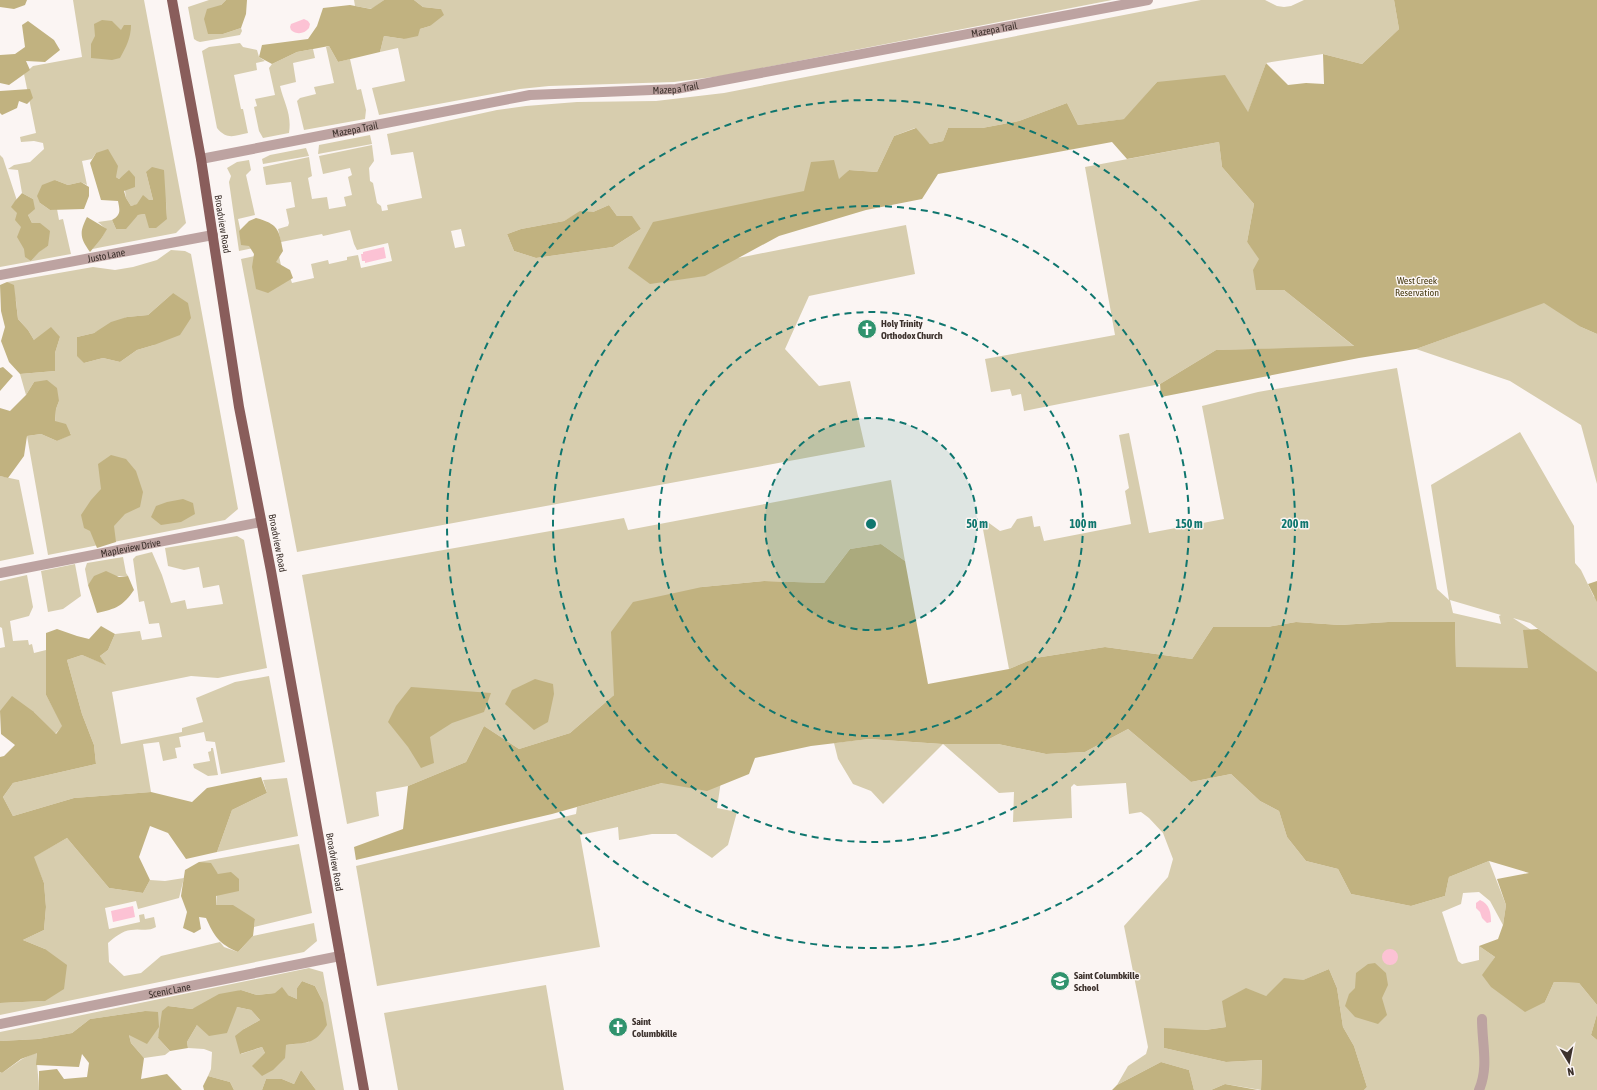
<svg xmlns="http://www.w3.org/2000/svg" width="1597" height="1090" font-family="'Asap Condensed',sans-serif">
  <style>
    .green { fill: #d7cdae; fill-rule: evenodd }
    .forest { fill: #c1b280 }
    .water { fill: #fcc2d4 }
    .lines { fill: none; stroke-linecap: round; stroke-linejoin: round }
    .street { stroke: #bda3a1; stroke-width: 10 }
    .primary { stroke: #895d5b; stroke-width: 10 }
    .ring { fill: none; stroke: #0f766e; stroke-width: 2; stroke-dasharray: 7 5 }
    .labels { text-anchor: middle; stroke-width: 3; stroke-linejoin: round; paint-order: stroke }
    .street-label { font-size: 10px; fill: #3c312c; stroke: #fbf5f3 }
    .park-label { font-size: 10px; fill: #473b13; stroke: #fbf5f3 }
    .poi-label { font-size: 10px; font-weight: bold; fill: #3c312c; stroke: #fbf5f3; text-anchor: start }
    .centre { fill: #0f766e; stroke: #fbf5f3; stroke-width: 2 }
    .ring-label { font-size: 12px; text-anchor: middle; font-weight: bold; fill: #0f766e; stroke: #fbf5f3; stroke-width: 3; stroke-linejoin: round; paint-order: stroke }
  </style>
  <rect width="100%" height="100%" fill="#fbf5f3"/>
  <path class="green" d="M 73,0 L 144,0 L 186,223 L 176,233 L 92,249 L 101,239 L 106,229 L 98,222 L 112,220 L 116,229 L 138,215 L 145,214 L 167,219 L 166,202 L 146,172 L 153,200 L 131,206 L 126,198 L 123,176 L 119,179 L 116,177 L 96,153 L 92,159 L 82,161 L 87,185 L 81,182 L 68,185 L 55,180 L 40,203 L 50,210 L 57,209 L 59,220 L 63,219 L 71,254 L 0,267 L 0,155 L 3,158 L 25,225 L 31,261 L 39,251 L 48,246 L 32,223 L 28,215 L 33,199 L 22,193 L 18,170 L 8,169 L 14,165 L 30,162 L 44,149 L 43,143 L 34,141 L 21,142 L 20,137 L 36,133 L 24,74 L 33,66 L 82,57 Z
    M 209,0 L 226,0 L 221,5 L 223,34 L 241,28 L 242,31 L 240,35 L 200,42 L 197,41 L 194,39 L 188,7 Z
    M 354,0 L 384,0 L 372,9 L 355,6 Z
    M 414,0 L 1112,0 L 721,76 L 674,82 L 549,86 L 520,89 L 379,115 L 372,88 L 405,81 L 398,48 L 380,52 L 384,36 L 404,39 L 420,29 L 430,26 L 441,9 L 423,7 Z
    M 1201,0 L 1265,0 L 1277,6 L 1284,7 L 1291,6 L 1304,0 L 1394,0 L 1399,29 L 1362,64 L 1323,54 L 1266,63 L 1248,113 L 1157,82 L 1125,119 L 1078,125 L 1067,103 L 1019,121 L 982,128 L 948,128 L 943,141 L 930,144 L 915,128 L 894,136 L 877,172 L 849,170 L 839,180 L 805,191 L 641,277 L 906,225 L 915,274 L 809,296 L 785,349 L 819,386 L 850,381 L 865,447 L 297,552 L 241,259 L 278,251 L 283,275 L 289,274 L 292,283 L 314,278 L 311,264 L 328,260 L 329,264 L 347,260 L 347,257 L 358,255 L 361,268 L 392,261 L 388,243 L 357,250 L 354,244 L 350,230 L 323,236 L 322,234 L 281,242 L 278,229 L 288,226 L 289,223 L 286,209 L 295,207 L 291,182 L 266,185 L 263,167 L 309,157 L 312,176 L 308,178 L 312,199 L 327,197 L 329,209 L 346,206 L 344,197 L 352,195 L 348,177 L 352,175 L 350,168 L 323,174 L 319,156 L 372,145 L 374,161 L 369,168 L 370,181 L 373,183 L 377,203 L 381,206 L 382,211 L 388,210 L 387,205 L 422,198 L 413,152 L 391,155 L 387,134 L 497,110 L 526,106 L 577,102 L 656,101 L 724,93 ZM 609,205 L 617,216 L 641,229 L 613,247 L 536,258 L 514,251 L 507,234 L 521,229 L 564,221 L 580,212 L 593,212 ZM 461,229 L 465,246 L 455,248 L 451,231 Z
    M 240,43 L 243,47 L 257,50 L 259,57 L 265,61 L 256,63 L 257,70 L 234,75 L 241,109 L 243,109 L 248,133 C 234,136 227,140 217,128 L 202,51 L 209,47 Z
    M 329,46 L 338,62 L 350,59 L 357,90 L 361,89 L 366,110 L 365,119 L 304,130 L 297,101 L 300,98 L 316,94 L 314,87 L 334,83 L 326,47 Z
    M 313,49 L 315,58 L 293,63 L 296,82 L 280,86 C 284,103 292,114 289,133 L 263,138 L 259,131 L 254,107 L 257,106 L 255,99 L 275,95 L 269,68 L 272,64 L 297,52 Z
    M 370,135 L 372,144 L 318,154 L 319,145 Z
    M 1219,142 L 1222,167 L 1254,204 L 1247,242 L 1284,290 L 1355,347 L 1216,350 L 1160,384 L 1024,411 L 1021,394 L 1012,396 L 1010,389 L 991,392 L 985,359 L 1115,335 L 1085,167 Z
    M 306,148 L 309,156 L 263,164 L 262,159 L 270,155 Z
    M 249,160 L 251,170 L 246,175 L 255,215 L 238,219 L 241,233 L 277,243 L 239,251 L 229,182 L 231,176 L 227,168 L 237,162 Z
    M 1502,226 L 1581,327 L 1597,334 L 1597,484 L 1581,425 L 1510,381 L 1416,349 L 1463,332 Z
    M 171,250 L 185,251 L 191,254 L 238,509 L 225,520 L 48,555 L 27,436 L 41,434 L 57,441 L 71,434 L 55,422 L 56,409 L 59,401 L 34,382 L 26,395 L 20,374 L 55,371 L 55,353 L 60,337 L 34,340 L 28,330 L 18,319 L 16,301 L 7,282 L 93,267 L 115,270 L 133,267 L 157,260 ZM 173,293 L 154,345 L 137,350 L 120,362 L 103,358 L 84,363 L 77,337 L 94,333 L 127,317 L 148,315 Z
    M 1397,368 L 1437,589 L 1449,600 L 1431,485 L 1520,432 L 1574,526 L 1575,563 L 1581,570 L 1594,597 L 1597,596 L 1597,890 L 1456,667 L 1455,622 L 1388,622 L 1340,625 L 1296,622 L 1267,627 L 1213,627 L 1192,659 L 1105,647 L 1035,658 L 1009,669 L 982,524 L 989,523 L 1000,531 L 1011,528 L 1017,519 L 1032,516 L 1034,527 L 1040,526 L 1044,541 L 1131,524 L 1125,491 L 1129,488 L 1119,435 L 1129,433 L 1149,533 L 1224,519 L 1202,406 L 1258,392 ZM 1450,600 L 1501,615 L 1499,616 L 1501,624 L 1453,613 ZM 1513,618 L 1530,623 L 1592,669 L 1592,670 Z
    M 0,476 L 19,480 L 34,554 L 0,561 Z
    M 891,480 L 905,561 L 881,544 L 850,549 L 824,583 L 764,581 L 702,587 L 614,672 L 614,695 L 570,733 L 519,749 L 484,726 L 466,762 L 408,786 L 376,792 L 379,816 L 347,824 L 302,575 L 624,518 L 628,530 Z
    M 237,536 L 244,540 L 267,668 L 218,678 L 191,676 L 112,692 L 121,744 L 182,732 L 182,728 L 203,722 L 196,698 L 235,682 L 269,676 L 285,762 L 221,774 L 215,742 L 206,741 L 204,732 L 179,737 L 181,747 L 175,748 L 177,758 L 163,761 L 159,742 L 143,744 L 151,792 L 74,798 L 13,816 L 3,797 L 13,783 L 96,764 L 94,745 L 82,714 L 67,660 L 82,655 L 105,664 L 100,656 L 108,650 L 115,634 L 140,631 L 142,640 L 162,637 L 159,623 L 149,624 L 144,601 L 139,602 L 133,559 L 136,556 L 152,552 L 162,575 L 171,603 L 185,600 L 187,609 L 223,604 L 219,585 L 203,588 L 199,567 L 184,570 L 168,566 L 165,548 Z
    M 123,557 L 126,573 L 128,576 L 95,576 L 88,585 L 85,569 L 87,563 Z
    M 75,564 L 81,596 L 63,609 L 48,612 L 41,571 Z
    M 27,575 L 33,607 L 29,616 L 10,621 L 13,641 L 28,640 L 29,645 L 32,644 L 34,653 L 46,650 L 46,695 L 63,726 L 55,734 L 34,712 L 0,711 L 0,648 L 5,647 L 2,628 L 0,627 L 0,581 Z
    M 1128,729 L 1191,782 L 1231,774 L 1260,801 L 1279,811 L 1287,837 L 1306,861 L 1338,869 L 1351,894 L 1411,906 L 1445,896 L 1449,877 L 1489,861 L 1506,905 L 1503,925 L 1490,901 L 1479,892 L 1463,893 L 1461,904 L 1442,912 L 1458,961 L 1462,964 L 1479,960 L 1479,946 L 1495,957 L 1483,975 L 1545,1002 L 1554,982 L 1579,983 L 1597,1005 L 1597,1014 L 1591,1035 L 1597,1040 L 1597,1090 L 1364,1090 L 1367,1087 L 1354,1046 L 1343,1027 L 1337,988 L 1329,969 L 1266,996 L 1223,1001 L 1226,1027 L 1205,1030 L 1164,1029 L 1164,1048 L 1226,1062 L 1262,1060 L 1261,1090 L 1225,1084 L 1211,1090 L 1194,1090 L 1189,1070 L 1161,1062 L 1117,1085 L 1128,1066 L 1146,1054 L 1148,1047 L 1124,926 L 1168,877 L 1173,859 L 1163,833 L 1149,818 L 1141,812 L 1129,814 L 1126,783 L 1077,786 L 1074,784 L 1071,787 L 1072,818 L 1013,822 L 1014,792 L 999,793 L 943,744 L 883,804 L 871,791 L 853,784 L 838,759 L 834,743 L 869,739 L 942,744 L 998,744 L 1046,754 L 1085,752 Z
    M 211,748 L 213,748 L 218,775 L 208,776 L 194,768 L 193,764 L 210,761 L 208,752 L 211,751 Z
    M 287,778 L 298,836 L 217,852 L 232,810 L 267,793 L 263,780 Z
    M 721,781 L 717,808 L 737,812 L 728,845 L 712,858 L 676,834 L 652,834 L 619,840 L 618,827 L 580,835 L 600,947 L 377,986 L 356,866 L 576,814 L 577,807 L 662,783 Z
    M 67,838 L 109,888 L 143,893 L 150,880 L 165,881 L 184,878 L 179,898 L 138,909 L 136,901 L 105,908 L 109,929 L 140,922 L 139,915 L 144,914 L 145,919 L 154,917 L 156,927 C 148,932 140,928 131,930 C 122,931 115,937 108,943 L 109,962 L 124,976 L 141,973 L 161,956 L 220,942 L 224,947 L 238,952 L 253,936 L 314,923 L 317,941 L 304,952 L 0,1015 L 0,1003 L 44,1001 L 45,949 L 23,940 L 44,930 L 46,907 L 44,883 L 33,857 Z
    M 299,844 L 312,913 L 254,927 L 255,919 L 216,905 L 218,874 L 199,862 Z
    M 309,968 L 323,972 L 344,1090 L 316,1090 L 301,1070 L 294,1084 L 282,1079 L 266,1079 L 262,1090 L 234,1090 L 230,1082 L 208,1076 L 211,1069 L 212,1052 L 204,1049 L 188,1048 L 187,1042 L 197,1025 L 237,1007 L 251,1010 L 260,1020 L 244,1029 L 241,1054 L 262,1047 L 265,1053 L 286,1045 L 309,1042 L 323,1002 L 315,986 L 302,981 L 297,988 L 297,999 L 288,995 L 275,993 L 257,995 L 241,990 L 192,1009 L 168,1006 L 158,1038 L 170,1051 L 165,1055 L 144,1058 L 131,1043 L 129,1035 L 145,1011 L 90,1019 L 72,1033 L 38,1039 L 0,1041 L 0,1032 Z
    M 546,985 L 564,1090 L 398,1090 L 384,1013 Z
    M 37,1052 C 36,1065 39,1077 39,1090 L 0,1090 L 0,1072 L 2,1073 L 22,1059 Z"/>
  <path class="forest" d="M 0,0 L 27,0 L 25,5 L 14,9 L 0,7 Z
    M 226,0 L 247,0 L 246,14 L 241,28 L 223,34 L 208,34 L 204,19 L 207,9 L 221,5 Z
    M 384,0 L 414,0 L 423,7 L 441,9 L 444,15 L 430,26 L 420,29 L 418,36 L 404,39 L 384,36 L 380,52 L 338,62 L 329,46 L 297,52 L 272,64 L 259,57 L 262,45 L 308,39 L 317,26 L 323,8 L 350,5 L 371,9 Z
    M 1394,0 L 1597,0 L 1597,334 L 1581,327 L 1544,303 L 1416,349 L 1359,358 L 1161,397 L 1160,384 L 1216,350 L 1354,346 L 1284,290 L 1256,290 L 1253,270 L 1259,259 L 1247,242 L 1254,204 L 1222,167 L 1219,142 L 1127,159 L 1112,142 L 938,174 L 922,199 L 866,210 L 779,236 L 705,276 L 650,284 L 628,268 L 653,222 L 804,191 L 811,162 L 834,160 L 839,179 L 849,170 L 877,172 L 894,136 L 916,128 L 930,144 L 943,141 L 948,128 L 982,128 L 1019,121 L 1067,103 L 1078,125 L 1124,119 L 1157,82 L 1225,75 L 1248,112 L 1266,63 L 1288,85 L 1306,83 L 1324,84 L 1323,54 L 1362,64 L 1399,29 Z
    M 102,20 L 112,21 L 121,30 L 124,25 L 131,25 C 131,38 126,47 120,58 L 112,60 L 91,58 L 91,44 L 95,36 L 94,24 Z
    M 28,21 L 54,40 L 60,50 L 45,62 L 26,61 L 30,70 L 9,85 L 0,83 L 0,55 L 15,54 L 25,47 L 22,25 Z
    M 30,89 L 33,98 L 27,104 L 19,101 L 17,108 L 2,115 L 0,113 L 0,91 Z
    M 108,149 L 118,166 L 116,177 L 119,179 L 129,170 L 135,177 L 135,187 L 124,191 L 126,198 L 131,206 L 137,204 L 143,195 L 149,200 L 153,200 L 146,172 L 152,167 L 164,170 L 167,219 L 156,228 L 149,228 L 145,214 L 138,215 L 126,229 L 116,229 L 112,220 C 121,215 120,211 118,201 L 101,200 L 90,163 L 96,153 Z
    M 55,180 L 68,185 L 81,182 L 89,187 L 89,196 L 84,209 L 50,210 L 40,203 L 37,196 L 42,185 Z
    M 22,193 L 33,199 L 35,209 L 28,215 L 32,223 L 40,223 L 50,231 L 48,246 L 39,252 L 31,261 L 25,257 L 24,249 L 17,237 L 21,227 L 15,220 L 17,213 L 11,207 L 15,201 Z
    M 609,205 L 617,216 L 632,216 L 641,229 L 613,247 L 536,258 L 514,251 L 507,234 L 521,229 L 564,221 L 580,211 L 593,212 Z
    M 87,217 L 107,229 L 101,239 L 90,252 C 80,238 79,233 87,217 Z
    M 256,218 C 278,224 279,229 283,251 L 276,262 L 290,270 L 293,278 L 268,293 L 256,289 L 252,267 L 254,254 L 249,246 L 241,245 L 239,231 L 249,221 Z
    M 7,282 L 14,285 L 18,319 L 28,330 L 34,340 L 51,327 L 60,337 L 55,353 L 55,371 L 20,374 L 9,362 L 1,341 L 5,327 L 1,311 L 0,285 Z
    M 173,293 L 188,303 L 191,318 L 180,335 L 154,345 L 137,350 L 120,362 L 103,358 L 84,363 L 77,356 L 77,337 L 94,333 L 111,322 L 127,317 L 148,315 Z
    M 3,367 L 13,376 L 0,391 L 0,368 Z
    M 47,380 L 57,388 L 59,401 L 56,409 L 55,421 L 66,424 L 71,435 L 57,441 L 41,434 L 27,436 L 24,456 L 8,478 L 0,476 L 0,408 L 10,411 L 26,395 L 34,382 Z
    M 111,455 L 126,459 L 136,471 L 143,492 L 140,507 L 125,514 L 114,526 L 116,542 L 97,548 L 90,531 L 84,528 L 81,515 L 91,500 L 101,489 L 98,464 Z
    M 183,499 L 193,503 L 195,514 L 181,522 L 161,525 L 151,517 L 156,506 L 167,502 Z
    M 881,544 L 905,561 L 928,684 L 1009,669 L 1035,658 L 1105,647 L 1192,659 L 1213,627 L 1267,627 L 1296,622 L 1340,625 L 1388,622 L 1455,622 L 1456,667 L 1528,668 L 1523,630 L 1538,629 L 1597,672 L 1597,1005 L 1579,983 L 1554,982 L 1545,1002 L 1525,1012 L 1491,987 L 1482,975 L 1495,957 L 1479,946 L 1498,939 L 1503,925 L 1506,905 L 1497,879 L 1529,873 L 1489,861 L 1449,877 L 1445,896 L 1411,906 L 1351,894 L 1338,869 L 1306,861 L 1287,837 L 1279,811 L 1260,801 L 1231,774 L 1191,782 L 1128,729 L 1085,752 L 1046,754 L 998,744 L 942,744 L 869,739 L 811,746 L 755,758 L 749,774 L 707,791 L 662,783 L 552,814 L 356,860 L 354,847 L 403,829 L 408,786 L 466,762 L 484,726 L 519,749 L 570,733 L 614,695 L 611,632 L 633,602 L 702,587 L 764,581 L 824,583 L 850,549 Z
    M 106,571 L 119,577 L 128,576 L 134,590 C 123,606 116,609 97,613 L 88,585 L 94,576 Z
    M 1597,581 L 1597,602 L 1588,584 Z
    M 101,626 L 115,634 L 108,650 L 100,656 L 106,665 L 82,655 L 67,660 L 82,714 L 94,745 L 96,764 L 13,783 L 3,797 L 13,816 L 74,798 L 151,792 L 192,802 L 207,788 L 261,777 L 267,793 L 232,810 L 217,852 L 186,859 L 168,833 L 150,826 L 139,857 L 150,880 L 143,893 L 109,888 L 67,838 L 34,857 L 44,883 L 46,907 L 44,930 L 23,940 L 45,949 L 67,965 L 64,989 L 45,1001 L 0,1003 L 0,757 L 4,756 L 15,745 L 1,734 L 0,711 L 12,696 L 34,712 L 56,734 L 62,726 L 46,695 L 46,633 L 57,629 L 77,636 L 89,639 Z
    M 535,679 L 553,684 L 554,694 L 548,722 L 534,730 L 505,704 L 512,690 Z
    M 411,687 L 491,693 L 484,712 L 452,723 L 430,737 L 434,763 L 421,768 L 408,747 L 388,722 L 396,706 Z
    M 199,862 L 211,863 L 218,874 L 231,872 L 239,879 L 239,891 L 216,896 L 216,905 L 233,905 L 255,919 L 253,936 L 238,952 C 219,944 214,936 206,918 L 199,917 L 201,929 L 194,933 L 183,928 L 187,912 L 181,896 L 185,870 Z
    M 1375,963 L 1386,973 L 1388,985 L 1382,998 L 1387,1015 L 1378,1024 L 1355,1017 L 1345,1006 L 1349,994 L 1355,988 L 1356,973 L 1368,964 Z
    M 1329,969 L 1337,988 L 1343,1027 L 1354,1046 L 1367,1087 L 1364,1090 L 1261,1090 L 1262,1060 L 1226,1062 L 1164,1048 L 1164,1028 L 1205,1030 L 1226,1027 L 1222,1001 L 1246,988 L 1266,996 L 1284,978 L 1303,980 Z
    M 302,981 L 315,986 L 323,1002 L 327,1025 C 314,1045 308,1042 286,1045 L 285,1058 L 273,1070 L 262,1076 L 252,1066 L 265,1053 L 262,1047 L 240,1054 L 235,1036 L 244,1029 L 260,1020 L 251,1010 L 237,1007 L 227,1033 L 209,1036 L 197,1025 L 187,1042 L 188,1048 L 170,1051 L 158,1038 L 162,1011 L 168,1006 L 192,1009 L 219,994 L 241,990 L 257,995 L 275,993 L 282,987 L 288,995 L 297,999 L 297,988 Z
    M 145,1011 L 158,1012 L 159,1027 L 147,1044 L 129,1035 L 131,1043 L 144,1058 L 141,1079 L 167,1074 L 182,1090 L 39,1090 L 39,1071 L 57,1069 L 64,1079 L 87,1077 L 89,1063 L 82,1054 L 79,1067 L 36,1065 L 37,1053 L 21,1059 L 2,1073 L 0,1072 L 0,1041 L 38,1039 L 72,1033 L 90,1019 Z
    M 1597,1014 L 1597,1040 L 1591,1035 Z
    M 1161,1062 L 1189,1070 L 1194,1090 L 1112,1090 L 1117,1085 Z
    M 301,1070 L 316,1090 L 262,1090 L 266,1079 L 282,1079 L 294,1084 Z
    M 208,1076 L 230,1082 L 234,1090 L 204,1090 L 203,1086 Z
    M 1225,1084 L 1258,1090 L 1211,1090 Z"/>
  <path class="water" d="M 304,19 L 308,21 L 310,24 L 309,28 C 304,34 297,35 291,30 L 290,27 L 291,24 Z
    M 384,247 L 386,258 L 365,263 L 365,261 L 362,261 L 361,254 L 363,254 L 363,252 Z
    M 1480,900 C 1490,904 1491,914 1491,922 L 1487,923 L 1482,918 L 1480,912 L 1476,908 L 1476,903 Z
    M 133,906 L 135,917 L 113,922 L 111,911 Z
    M1382 957a8 8 0 1 1 16 0a8 8 0 1 1-16 0Z"/>
  <g class="lines">
    <g class="street">
      <path id="s1" d="M 201,159 L 530,95 L 676,89 L 1148,0"/>
      <path id="s2" d="M 0,275 L 213,235"/>
      <path id="s3" d="M 0,573 L 261,522"/>
      <path id="s4" d="M 0,1024 L 340,956"/>
      <path d="M 1479,1090 C 1489,1067 1482,1044 1482,1019"/>
    </g>
    <path class="primary" d="M 172,0 L 201,159 L 239,407 L 271,571 L 364,1090"/>
  </g>
  <circle cx="871" cy="524" r="106" fill="#0f766e" fill-opacity=".12"/>
  <g class="ring">
    <circle cx="871" cy="524" r="106"/>
    <circle cx="871" cy="524" r="212"/>
    <circle cx="871" cy="524" r="318"/>
    <circle cx="871" cy="524" r="424"/>
  </g>
  <defs>
    <symbol id="church-disc" viewBox="-11 -11 22 22"><circle r="9.5" fill="#30936d" stroke="#fbf5f3"/><path d="M-1.2-6h2.4v3.5h3.3v2.4h-3.3V6h-2.4V-.1h-3.3v-2.4h3.3Z" fill="#fff"/></symbol>
    <symbol id="school-disc" viewBox="-11 -11 22 22"><circle r="9.5" fill="#30936d" stroke="#fbf5f3"/><path d="M0-5L7-2L0 1L-7-2ZM-4 1L0 2.5L4 1V4Q0 6-4 4Z" fill="#fff"/></symbol>
  </defs>
  <g fill-rule="evenodd">
    <use href="#church-disc" x="856" y="318" width="22" height="22"/>
    <use href="#school-disc" x="1049" y="970" width="22" height="22"/>
    <use href="#church-disc" x="607" y="1016" width="22" height="22"/>
  </g>
  <g class="labels">
    <g class="street-label">
      <text dy="4" stroke="none"><textPath href="#s1" startOffset="805">Mazepa Trail</textPath></text>
      <text dy="4" stroke="none"><textPath href="#s1" startOffset="481">Mazepa Trail</textPath></text>
      <text dy="4" stroke="none"><textPath href="#s1" startOffset="157">Mazepa Trail</textPath></text>
      <text transform="translate(223 224) rotate(81)" y="4">Broadview Road</text>
      <text dy="4" stroke="none"><textPath href="#s2" startOffset="108">Justo Lane</textPath></text>
      <text transform="translate(278 543) rotate(79)" y="4">Broadview Road</text>
      <text dy="4" stroke="none"><textPath href="#s3" startOffset="133">Mapleview Drive</textPath></text>
      <text transform="translate(335 862) rotate(80)" y="4">Broadview Road</text>
      <text dy="4" stroke="none"><textPath href="#s4" startOffset="173">Scenic Lane</textPath></text>
    </g>
    <g class="park-label">
      <text x="1417" y="284">West Creek<tspan x="1417" dy="12">Reservation</tspan></text>
    </g>
    <g class="poi-label">
      <text x="881" y="327">Holy Trinity<tspan x="881" dy="12">Orthodox Church</tspan></text>
      <text x="1074" y="979">Saint Columbkille<tspan x="1074" dy="12">School</tspan></text>
      <text x="632" y="1025">Saint<tspan x="632" dy="12">Columbkille</tspan></text>
    </g>
  </g>
  <circle cx="871" cy="524" r="6" class="centre"/>
  <g class="ring-label">
    <text x="977" y="528">50 m</text>
    <text x="1083" y="528">100 m</text>
    <text x="1189" y="528">150 m</text>
    <text x="1295" y="528">200 m</text>
  </g>
  <g transform="translate(1569 1062) rotate(170)" stroke="#fbf5f3" stroke-width="3" paint-order="stroke">
  <path d="M0-3L7 15L0 10L-7 15Z" fill="#3c312c"/>
  <text y="-6" font-size="11" font-weight="bold" text-anchor="middle" fill="#3c312c">N</text>
  </g>
</svg>
